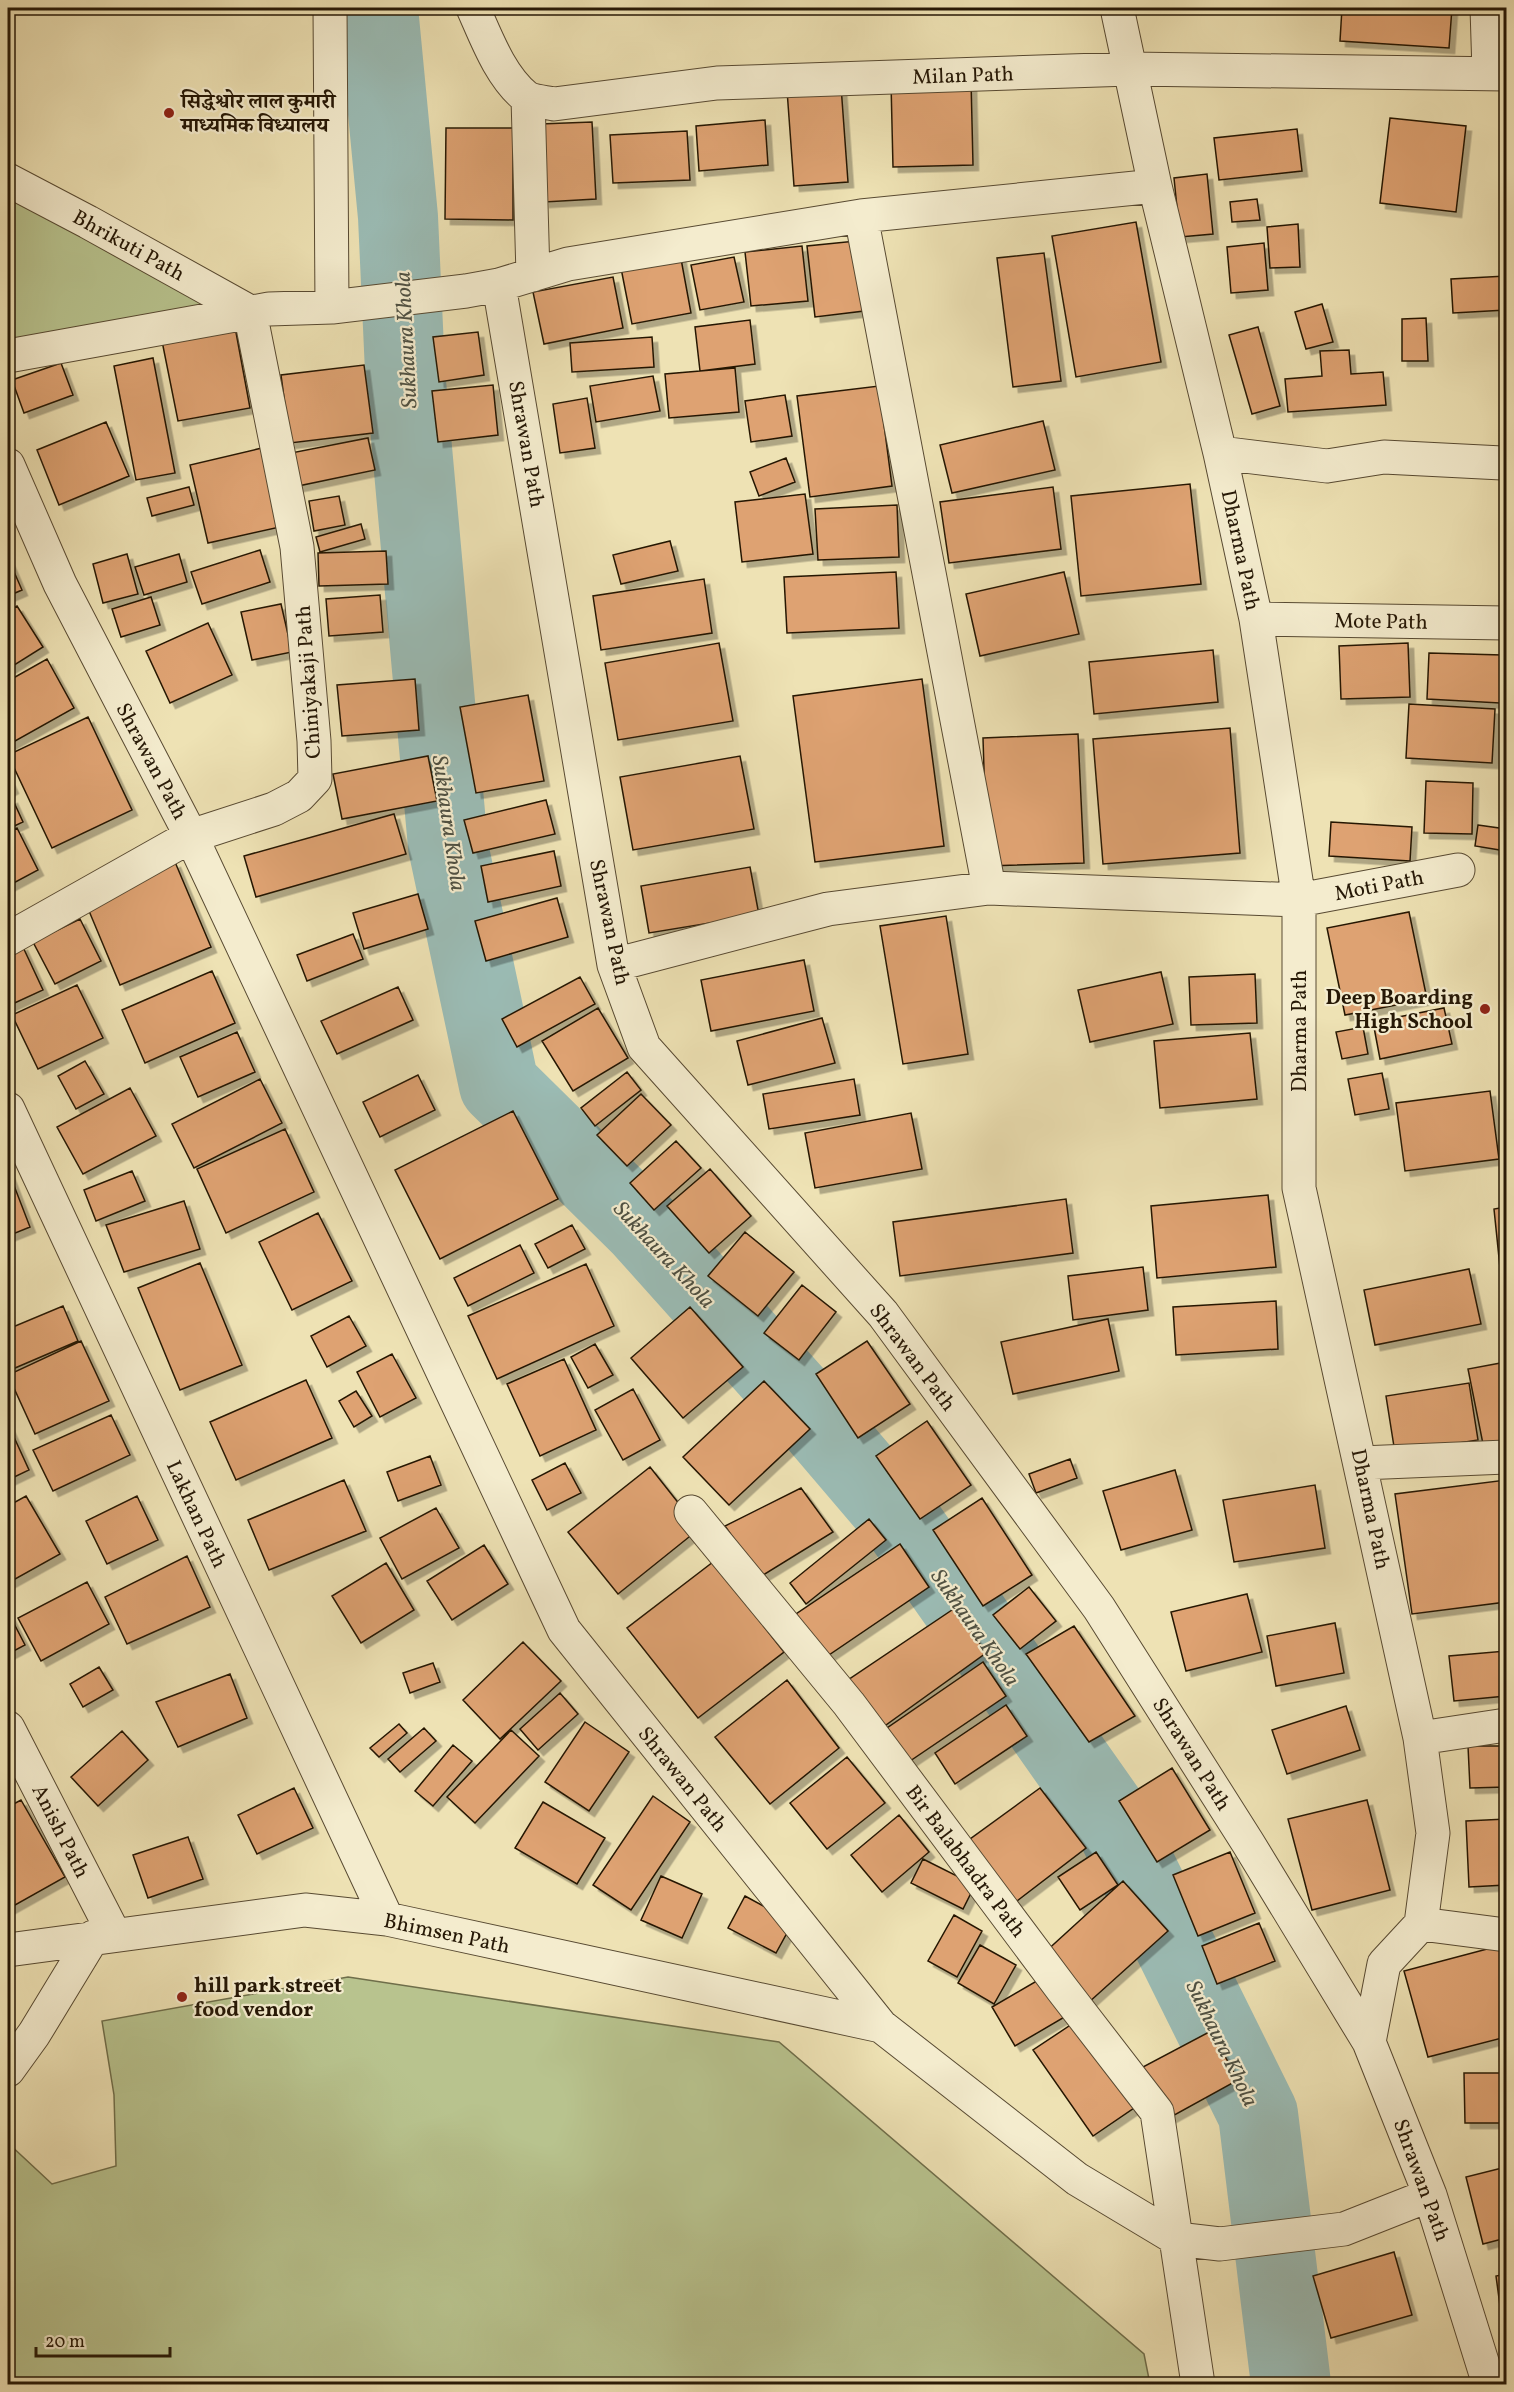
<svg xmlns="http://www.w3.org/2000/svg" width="1514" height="2392" font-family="Vollkorn,'Noto Serif Devanagari',serif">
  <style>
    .green { fill: #b8c38e; stroke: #6f6e4a; stroke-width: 1.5 }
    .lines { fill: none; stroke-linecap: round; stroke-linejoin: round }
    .river { stroke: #9bbcb5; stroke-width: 80 }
    .building { fill: #dea272; stroke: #261806; stroke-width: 1.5; filter: url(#shadow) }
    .minor-casing { stroke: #584a32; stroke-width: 35 }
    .minor { stroke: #f4ecce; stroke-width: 33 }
    .poi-dot { fill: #8f2418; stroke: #f4ecce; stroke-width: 2 }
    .labels { text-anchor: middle; stroke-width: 4.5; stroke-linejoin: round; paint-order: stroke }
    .street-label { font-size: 21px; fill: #261806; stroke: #f4ecce }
    .poi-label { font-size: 21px; font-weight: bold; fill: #261806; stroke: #f4ecce; text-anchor: start }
    .water-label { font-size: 22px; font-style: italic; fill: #4f5143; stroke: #f4ecce }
  </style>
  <defs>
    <filter id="shadow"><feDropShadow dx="5.5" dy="5.5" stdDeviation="0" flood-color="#0004"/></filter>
  </defs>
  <rect width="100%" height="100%" fill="#eee2b4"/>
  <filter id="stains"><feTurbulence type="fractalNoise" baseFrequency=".00333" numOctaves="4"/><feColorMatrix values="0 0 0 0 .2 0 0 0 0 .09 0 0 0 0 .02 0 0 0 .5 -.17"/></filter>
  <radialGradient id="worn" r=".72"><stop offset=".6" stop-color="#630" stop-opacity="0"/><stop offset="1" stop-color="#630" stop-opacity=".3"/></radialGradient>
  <path class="green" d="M 8,180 L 269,309 L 8,356 Z
    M 348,1977 L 779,2042 L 1144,2354 L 1150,2384 L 8,2384 L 8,2143 L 52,2184 L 116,2166 L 114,2095 L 102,2021 Z"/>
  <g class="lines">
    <path class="river" d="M 378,8 L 398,217 L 405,371 L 448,846 L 499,1085 L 642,1226 L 814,1418 L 900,1519 L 1114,1823 L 1258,2114 L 1291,2384"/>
  </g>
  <path class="building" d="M 1342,8 L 1452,8 L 1449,48 L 1340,41 Z
    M 971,80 L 973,165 L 893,167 L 891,83 Z
    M 841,86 L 848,182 L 794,186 L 787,90 Z
    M 1390,118 L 1466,126 L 1456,212 L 1380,203 Z
    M 765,120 L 768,165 L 699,171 L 696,126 Z
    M 592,122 L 596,199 L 544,202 L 540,124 Z
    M 446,128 L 513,128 L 513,220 L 445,219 Z
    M 1297,129 L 1302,171 L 1219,180 L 1214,138 Z
    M 687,131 L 690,180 L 613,183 L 610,135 Z
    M 1506,173 L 1506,201 L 1503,201 Z
    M 1207,174 L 1213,234 L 1180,237 L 1174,178 Z
    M 1257,199 L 1260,220 L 1232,222 L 1230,202 Z
    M 1136,222 L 1161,362 L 1076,377 L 1052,236 Z
    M 1298,224 L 1300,267 L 1270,268 L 1267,227 Z
    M 856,241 L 864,311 L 815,317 L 807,246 Z
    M 1264,243 L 1268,290 L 1231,293 L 1227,247 Z
    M 802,246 L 808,301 L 751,306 L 745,252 Z
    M 679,248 L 691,313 L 632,324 L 619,258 Z
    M 1044,253 L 1061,381 L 1013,387 L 997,258 Z
    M 734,257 L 744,302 L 700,310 L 691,265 Z
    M 1506,276 L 1506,310 L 1453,313 L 1451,279 Z
    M 613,277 L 623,328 L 544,344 L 533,292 Z
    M 1322,304 L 1333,342 L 1306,349 L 1295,312 Z
    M 1426,318 L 1428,361 L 1402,361 L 1402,319 Z
    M 750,320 L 755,364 L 700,371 L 695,327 Z
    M 235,327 L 250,408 L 178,421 L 162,341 Z
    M 1258,327 L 1280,406 L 1252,414 L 1229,335 Z
    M 478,332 L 484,375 L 439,382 L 433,337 Z
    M 652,337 L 654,367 L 572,372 L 570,343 Z
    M 1349,350 L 1351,374 L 1383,372 L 1386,405 L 1288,412 L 1285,379 L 1322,376 L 1320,351 Z
    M 153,358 L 175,473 L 136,480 L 114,366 Z
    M 61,363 L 73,395 L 24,413 L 12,380 Z
    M 364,365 L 373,433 L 290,443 L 281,375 Z
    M 735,368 L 739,412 L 669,418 L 665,374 Z
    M 653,376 L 660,411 L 596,422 L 590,386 Z
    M 493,385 L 498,435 L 438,442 L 432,391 Z
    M 879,386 L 892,486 L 810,497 L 797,396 Z
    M 785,395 L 792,436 L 751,442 L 745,401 Z
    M 587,398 L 595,448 L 560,453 L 553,404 Z
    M 1043,421 L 1055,470 L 952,493 L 940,445 Z
    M 106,422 L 129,476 L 59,505 L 37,450 Z
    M 368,438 L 375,470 L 298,486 L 291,453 Z
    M 262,448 L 280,527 L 208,543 L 190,465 Z
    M 786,458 L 795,482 L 759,496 L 750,472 Z
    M 1190,484 L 1201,584 L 1081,596 L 1071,496 Z
    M 189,487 L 194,505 L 152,516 L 147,498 Z
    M 1053,487 L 1061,549 L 949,563 L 940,502 Z
    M 805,494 L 813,554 L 742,562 L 735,502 Z
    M 339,496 L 345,525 L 314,531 L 309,501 Z
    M 897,505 L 899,557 L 818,560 L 815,509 Z
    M 361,524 L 365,539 L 320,552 L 316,537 Z
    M 670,541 L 678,571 L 621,584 L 613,555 Z
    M 260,550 L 270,582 L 202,604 L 191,572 Z
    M 386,551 L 388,584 L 319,586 L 318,553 Z
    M 127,554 L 138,594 L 103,603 L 93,564 Z
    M 179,554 L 187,582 L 144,595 L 135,567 Z
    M 8,558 L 22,590 L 8,596 Z
    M 896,572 L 899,628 L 787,633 L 784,577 Z
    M 1064,572 L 1079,634 L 980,656 L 966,594 Z
    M 704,579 L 712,633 L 601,650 L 593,596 Z
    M 380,595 L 383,632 L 329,636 L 326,599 Z
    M 151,597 L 160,625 L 121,637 L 112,609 Z
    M 281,604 L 292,652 L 252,660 L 241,612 Z
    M 17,606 L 43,647 L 8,669 L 8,611 Z
    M 208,623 L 232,675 L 170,703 L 146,651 Z
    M 719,643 L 733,721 L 618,740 L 605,663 Z
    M 1408,643 L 1410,697 L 1341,699 L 1339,646 Z
    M 1213,650 L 1218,702 L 1094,714 L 1089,662 Z
    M 1429,653 L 1502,655 L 1500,703 L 1427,699 Z
    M 47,659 L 74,708 L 8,745 L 8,681 Z
    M 415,679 L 419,730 L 342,736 L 337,685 Z
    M 922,679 L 944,846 L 815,862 L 793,696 Z
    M 528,695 L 544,781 L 476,793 L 460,707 Z
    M 1409,704 L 1495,709 L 1492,763 L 1406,758 Z
    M 88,717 L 132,810 L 52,848 L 8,755 Z
    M 1230,728 L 1240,853 L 1103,864 L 1093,739 Z
    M 1078,734 L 1084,863 L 987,866 L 983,738 Z
    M 428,756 L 437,801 L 342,819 L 333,774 Z
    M 740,756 L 754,829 L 633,850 L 620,777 Z
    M 8,777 L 13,788 L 8,791 Z
    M 1426,781 L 1473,783 L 1472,834 L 1424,833 Z
    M 12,798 L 23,822 L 8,829 L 8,800 Z
    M 546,800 L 555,834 L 473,853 L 464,820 Z
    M 394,814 L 406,854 L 256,897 L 244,856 Z
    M 1331,822 L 1412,827 L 1410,861 L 1329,856 Z
    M 1478,825 L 1506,829 L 1506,851 L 1475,846 Z
    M 17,828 L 38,870 L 8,886 L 8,833 Z
    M 554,851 L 561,886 L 488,902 L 481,866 Z
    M 175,862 L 211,947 L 120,985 L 84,899 Z
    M 750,867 L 759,915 L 649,933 L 641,886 Z
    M 418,894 L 428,929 L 364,949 L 353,913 Z
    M 557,898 L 568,937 L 486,961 L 475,921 Z
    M 1409,912 L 1427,999 L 1345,1015 L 1327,928 Z
    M 946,916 L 968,1054 L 903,1064 L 880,926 Z
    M 80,919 L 101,961 L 55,984 L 33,942 Z
    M 353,934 L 363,959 L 307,981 L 297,955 Z
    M 22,945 L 43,990 L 8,1006 L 8,951 Z
    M 804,960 L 814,1011 L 711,1031 L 701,980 Z
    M 212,971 L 235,1023 L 145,1063 L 122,1010 Z
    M 1161,972 L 1173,1024 L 1090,1042 L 1078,990 Z
    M 1255,974 L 1257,1023 L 1191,1025 L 1189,977 Z
    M 580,977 L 595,1004 L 517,1047 L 502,1019 Z
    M 77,985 L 103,1038 L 38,1069 L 12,1015 Z
    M 398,987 L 413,1020 L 337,1054 L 321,1021 Z
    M 598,1008 L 628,1058 L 573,1091 L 542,1041 Z
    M 1444,1008 L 1452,1044 L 1380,1059 L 1373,1022 Z
    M 822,1018 L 835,1063 L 748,1085 L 737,1041 Z
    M 1363,1027 L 1368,1054 L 1342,1059 L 1336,1032 Z
    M 237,1032 L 255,1072 L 198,1097 L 180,1057 Z
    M 1250,1033 L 1257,1099 L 1160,1108 L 1154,1041 Z
    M 85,1061 L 104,1094 L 76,1109 L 58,1076 Z
    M 627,1072 L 641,1090 L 595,1126 L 581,1108 Z
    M 1382,1073 L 1389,1109 L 1355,1115 L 1348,1079 Z
    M 418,1075 L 435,1110 L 380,1137 L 363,1102 Z
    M 260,1079 L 282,1123 L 194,1168 L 172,1124 Z
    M 854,1079 L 860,1115 L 769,1129 L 763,1094 Z
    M 130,1088 L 156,1136 L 83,1174 L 57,1127 Z
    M 1490,1091 L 1499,1159 L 1405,1171 L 1396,1103 Z
    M 641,1094 L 671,1125 L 627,1166 L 597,1135 Z
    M 513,1111 L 558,1199 L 440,1259 L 395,1170 Z
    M 911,1113 L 922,1169 L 815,1188 L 805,1133 Z
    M 285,1129 L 314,1192 L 226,1233 L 197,1169 Z
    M 676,1141 L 701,1168 L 654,1210 L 630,1183 Z
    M 710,1169 L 751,1216 L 709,1253 L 667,1206 Z
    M 8,1170 L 30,1227 L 8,1236 Z
    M 132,1171 L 145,1201 L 96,1221 L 84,1190 Z
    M 1268,1195 L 1276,1267 L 1157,1278 L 1151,1206 Z
    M 1066,1199 L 1073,1253 L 900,1276 L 893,1222 Z
    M 184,1201 L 200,1249 L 124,1272 L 106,1225 Z
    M 1506,1207 L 1506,1326 L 1494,1209 Z
    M 318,1213 L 352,1281 L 292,1310 L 259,1242 Z
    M 572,1225 L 585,1249 L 548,1268 L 535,1244 Z
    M 745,1232 L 794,1272 L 758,1316 L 708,1276 Z
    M 520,1245 L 534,1273 L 468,1306 L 454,1278 Z
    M 200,1263 L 242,1365 L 180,1390 L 138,1288 Z
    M 586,1264 L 614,1326 L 497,1379 L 468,1316 Z
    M 1143,1267 L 1148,1310 L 1073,1320 L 1068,1276 Z
    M 1469,1269 L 1481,1324 L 1375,1345 L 1364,1290 Z
    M 802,1285 L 836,1312 L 799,1360 L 764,1333 Z
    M 1276,1301 L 1278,1349 L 1176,1355 L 1173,1307 Z
    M 63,1306 L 78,1341 L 8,1371 L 8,1329 Z
    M 690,1307 L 743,1367 L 683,1418 L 631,1358 Z
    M 349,1316 L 366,1346 L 327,1367 L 311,1336 Z
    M 1108,1319 L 1119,1371 L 1013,1394 L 1001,1342 Z
    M 81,1341 L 109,1401 L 35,1434 L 8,1375 Z
    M 867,1341 L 910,1404 L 858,1438 L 816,1374 Z
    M 595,1344 L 613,1375 L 588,1388 L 571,1357 Z
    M 392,1354 L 416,1398 L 380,1417 L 357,1372 Z
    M 564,1359 L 596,1430 L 540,1456 L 507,1384 Z
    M 1506,1362 L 1506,1440 L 1483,1444 L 1468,1369 Z
    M 306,1380 L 332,1438 L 236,1480 L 210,1422 Z
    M 764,1381 L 810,1429 L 729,1505 L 683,1457 Z
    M 1469,1383 L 1478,1440 L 1395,1453 L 1386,1396 Z
    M 633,1389 L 660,1440 L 623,1460 L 595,1410 Z
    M 356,1391 L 372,1416 L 354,1427 L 339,1401 Z
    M 111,1415 L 130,1455 L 53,1491 L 33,1450 Z
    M 927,1421 L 971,1485 L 920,1519 L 876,1456 Z
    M 8,1424 L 29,1470 L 8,1480 Z
    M 430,1456 L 441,1485 L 398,1501 L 387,1472 Z
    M 1070,1459 L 1077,1478 L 1036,1493 L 1029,1474 Z
    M 565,1463 L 581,1493 L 547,1510 L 532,1480 Z
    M 650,1467 L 699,1529 L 618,1594 L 568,1532 Z
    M 1175,1470 L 1192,1530 L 1121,1550 L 1103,1491 Z
    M 344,1480 L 366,1531 L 269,1570 L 248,1520 Z
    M 1506,1480 L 1506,1602 L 1412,1614 L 1395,1494 Z
    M 1315,1485 L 1325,1548 L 1234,1562 L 1223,1500 Z
    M 801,1488 L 833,1532 L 760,1577 L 725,1526 Z
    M 26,1496 L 60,1554 L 8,1583 L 8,1506 Z
    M 137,1496 L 158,1540 L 107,1564 L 86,1521 Z
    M 982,1498 L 1032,1575 L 983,1606 L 933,1530 Z
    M 436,1508 L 459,1548 L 402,1579 L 380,1538 Z
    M 869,1519 L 886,1540 L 806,1604 L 790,1583 Z
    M 900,1544 L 929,1587 L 823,1659 L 793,1616 Z
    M 484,1545 L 508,1584 L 452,1620 L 427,1581 Z
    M 187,1556 L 210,1607 L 127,1644 L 105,1597 Z
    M 713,1562 L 784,1652 L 698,1718 L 627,1628 Z
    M 386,1563 L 414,1610 L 361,1643 L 332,1596 Z
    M 87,1582 L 109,1624 L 41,1661 L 18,1618 Z
    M 1029,1587 L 1056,1621 L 1020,1649 L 993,1615 Z
    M 1247,1594 L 1262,1652 L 1186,1671 L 1171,1612 Z
    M 955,1608 L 986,1653 L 879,1730 L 842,1684 Z
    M 8,1612 L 25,1645 L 8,1654 Z
    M 1335,1623 L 1344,1673 L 1276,1686 L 1267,1636 Z
    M 1074,1626 L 1135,1716 L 1089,1742 L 1026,1654 Z
    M 523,1642 L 561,1681 L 500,1739 L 463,1700 Z
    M 1506,1651 L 1506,1696 L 1454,1701 L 1449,1656 Z
    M 983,1662 L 1006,1696 L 910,1761 L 887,1728 Z
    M 433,1663 L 440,1682 L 410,1693 L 403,1673 Z
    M 99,1667 L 113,1690 L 83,1707 L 70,1684 Z
    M 230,1674 L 247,1718 L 178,1747 L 156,1702 Z
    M 787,1680 L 839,1748 L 770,1804 L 715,1737 Z
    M 560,1693 L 578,1714 L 538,1750 L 520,1729 Z
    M 1006,1705 L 1027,1736 L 955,1784 L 935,1753 Z
    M 1346,1706 L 1360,1750 L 1287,1774 L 1272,1730 Z
    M 585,1722 L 629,1752 L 589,1811 L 545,1782 Z
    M 399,1724 L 407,1733 L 379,1757 L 370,1748 Z
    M 424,1728 L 436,1741 L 400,1772 L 388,1759 Z
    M 511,1730 L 539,1756 L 475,1823 L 447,1797 Z
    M 122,1731 L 148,1760 L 98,1806 L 71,1777 Z
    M 453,1745 L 472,1761 L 433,1806 L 415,1791 Z
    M 1468,1746 L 1506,1746 L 1506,1787 L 1470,1788 Z
    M 847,1757 L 885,1803 L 827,1849 L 790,1803 Z
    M 1172,1768 L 1210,1830 L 1157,1862 L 1119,1801 Z
    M 294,1788 L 313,1828 L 257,1854 L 238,1815 Z
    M 1040,1788 L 1086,1848 L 1013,1904 L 966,1842 Z
    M 653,1796 L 690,1822 L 631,1910 L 593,1885 Z
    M 21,1800 L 65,1877 L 8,1909 L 8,1807 Z
    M 1367,1800 L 1390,1890 L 1312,1910 L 1288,1819 Z
    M 543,1802 L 605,1838 L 577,1884 L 515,1848 Z
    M 899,1815 L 929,1852 L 882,1892 L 851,1855 Z
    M 1506,1819 L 1506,1885 L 1469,1887 L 1466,1821 Z
    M 188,1837 L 203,1879 L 148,1898 L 133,1855 Z
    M 1096,1852 L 1118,1885 L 1080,1910 L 1058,1877 Z
    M 1230,1852 L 1255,1913 L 1198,1936 L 1173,1875 Z
    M 923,1859 L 975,1885 L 963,1909 L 911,1883 Z
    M 661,1876 L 702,1894 L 682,1938 L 641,1920 Z
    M 1123,1881 L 1168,1931 L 1088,2003 L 1043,1954 Z
    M 745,1896 L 793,1922 L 776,1953 L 728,1928 Z
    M 954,1915 L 982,1931 L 957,1977 L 928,1961 Z
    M 1259,1923 L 1275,1961 L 1217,1984 L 1202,1946 Z
    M 1506,1944 L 1506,2037 L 1428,2057 L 1404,1971 Z
    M 980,1945 L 1016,1965 L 994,2004 L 958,1983 Z
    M 1047,1975 L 1073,2012 L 1015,2046 L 992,2007 Z
    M 1075,2022 L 1134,2108 L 1093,2136 L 1033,2050 Z
    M 1211,2031 L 1238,2080 L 1169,2118 L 1141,2068 Z
    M 1464,2073 L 1506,2073 L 1506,2123 L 1465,2123 Z
    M 1506,2167 L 1506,2238 L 1483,2244 L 1466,2177 Z
    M 1394,2252 L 1412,2315 L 1331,2338 L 1313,2276 Z
    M 1506,2274 L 1506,2328 L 1503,2328 L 1496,2276 Z"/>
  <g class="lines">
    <defs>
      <path id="minor" d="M 330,8 L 332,307
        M 473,8 C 486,37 500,76 526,97 C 533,102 546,102 554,104 L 717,83 L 1130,69 L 1506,74
        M 1117,8 L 1155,186 L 1220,453 L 1256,619 L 1299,900 L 1299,1188 L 1420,1738 L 1433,1833 L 1421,1924 L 1384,1964 L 1369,2042
        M 1487,8 L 1489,72
        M 528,98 L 533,275
        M 8,180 L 88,222 L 250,312 L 297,547 L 314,741 L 315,779 L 299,796 L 274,809 L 191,836 L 8,939
        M 861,216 L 989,888
        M 499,285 L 614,965 L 644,1047 L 883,1314 L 1099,1608 L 1248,1843 L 1369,2042 L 1430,2195 L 1489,2384
        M 8,356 L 269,309 L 332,307 L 466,291 L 499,285 L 568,264 L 861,216 L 1155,186
        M 1220,453 L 1327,466 L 1384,457 L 1502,463
        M 8,465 L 60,584 L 191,836 L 564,1630 L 881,2026 L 1077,2179 L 1177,2239 L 1220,2244 L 1344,2229 L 1430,2195
        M 1256,619 L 1506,623
        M 614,965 L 828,909 L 989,888 L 1299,900 L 1458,870
        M 8,1109 L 387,1919
        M 1361,1463 L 1506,1457
        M 691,1512 L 849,1704 L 1062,1989 L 1157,2112 L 1198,2384
        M 8,1728 L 114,1934
        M 1420,1738 L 1506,1725
        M 1421,1924 L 1506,1935
        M 8,1950 L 305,1910 L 387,1919 L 881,2026
        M 8,2070 L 34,2034 L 93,1937"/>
    </defs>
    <use href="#minor" class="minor-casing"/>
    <use href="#minor" class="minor"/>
  </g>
  <g class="poi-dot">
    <circle cx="169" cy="113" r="6"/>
    <circle cx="1485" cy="1009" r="6"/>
    <circle cx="182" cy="1997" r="6"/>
  </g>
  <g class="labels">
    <g class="street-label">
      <text transform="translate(963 75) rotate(-2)" y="7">Milan Path</text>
      <text transform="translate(129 245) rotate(29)" y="7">Bhrikuti Path</text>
      <text transform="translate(527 444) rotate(80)" y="7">Shrawan Path</text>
      <text transform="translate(1241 550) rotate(78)" y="7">Dharma Path</text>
      <text transform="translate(1381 621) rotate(1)" y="7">Mote Path</text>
      <text transform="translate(308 682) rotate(-94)" y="7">Chiniyakaji Path</text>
      <text transform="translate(152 761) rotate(62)" y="7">Shrawan Path</text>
      <text transform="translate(1379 885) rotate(-11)" y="7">Moti Path</text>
      <text transform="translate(610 922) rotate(78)" y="7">Shrawan Path</text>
      <text transform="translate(1299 1031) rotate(-90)" y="7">Dharma Path</text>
      <text transform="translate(913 1357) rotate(53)" y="7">Shrawan Path</text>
      <text transform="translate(1371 1509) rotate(78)" y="7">Dharma Path</text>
      <text transform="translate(197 1514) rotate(65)" y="7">Lakhan Path</text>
      <text transform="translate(1192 1754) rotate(58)" y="7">Shrawan Path</text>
      <text transform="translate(683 1779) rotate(51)" y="7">Shrawan Path</text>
      <text transform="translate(61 1831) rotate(63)" y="7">Anish Path</text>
      <text transform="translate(966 1861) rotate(53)" y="7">Bir Balabhadra Path</text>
      <text transform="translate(447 1933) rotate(12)" y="7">Bhimsen Path</text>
      <text transform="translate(1422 2180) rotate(70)" y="7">Shrawan Path</text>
    </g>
    <g class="poi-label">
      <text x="181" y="108">सिद्धेश्वोर लाल कुमारी<tspan x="181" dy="24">माध्यमिक विध्यालय</tspan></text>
      <text x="1473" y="1004" text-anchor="end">Deep Boarding<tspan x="1473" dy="24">High School</tspan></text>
      <text x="194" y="1992">hill park street<tspan x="194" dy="24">food vendor</tspan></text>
    </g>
    <g class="water-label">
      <text transform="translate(405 340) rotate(-93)" y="8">Sukhaura Khola</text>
      <text transform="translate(450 823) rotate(82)" y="8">Sukhaura Khola</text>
      <text transform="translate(665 1254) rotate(47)" y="8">Sukhaura Khola</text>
      <text transform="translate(976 1627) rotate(55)" y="8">Sukhaura Khola</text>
      <text transform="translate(1223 2043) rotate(64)" y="8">Sukhaura Khola</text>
    </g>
  </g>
  <rect width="1514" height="2392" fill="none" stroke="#eee2b4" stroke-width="30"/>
  <rect x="9" y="9" width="1496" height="2374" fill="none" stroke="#261806" stroke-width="3"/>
  <rect x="15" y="15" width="1484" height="2362" fill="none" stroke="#261806" stroke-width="1.5"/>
  <path d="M36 2347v9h134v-9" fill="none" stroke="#261806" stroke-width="3"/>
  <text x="45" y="2347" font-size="18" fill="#261806" stroke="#f4ecce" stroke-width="4.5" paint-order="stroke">20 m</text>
  <rect width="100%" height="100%" filter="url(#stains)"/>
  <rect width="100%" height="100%" fill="url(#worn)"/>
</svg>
